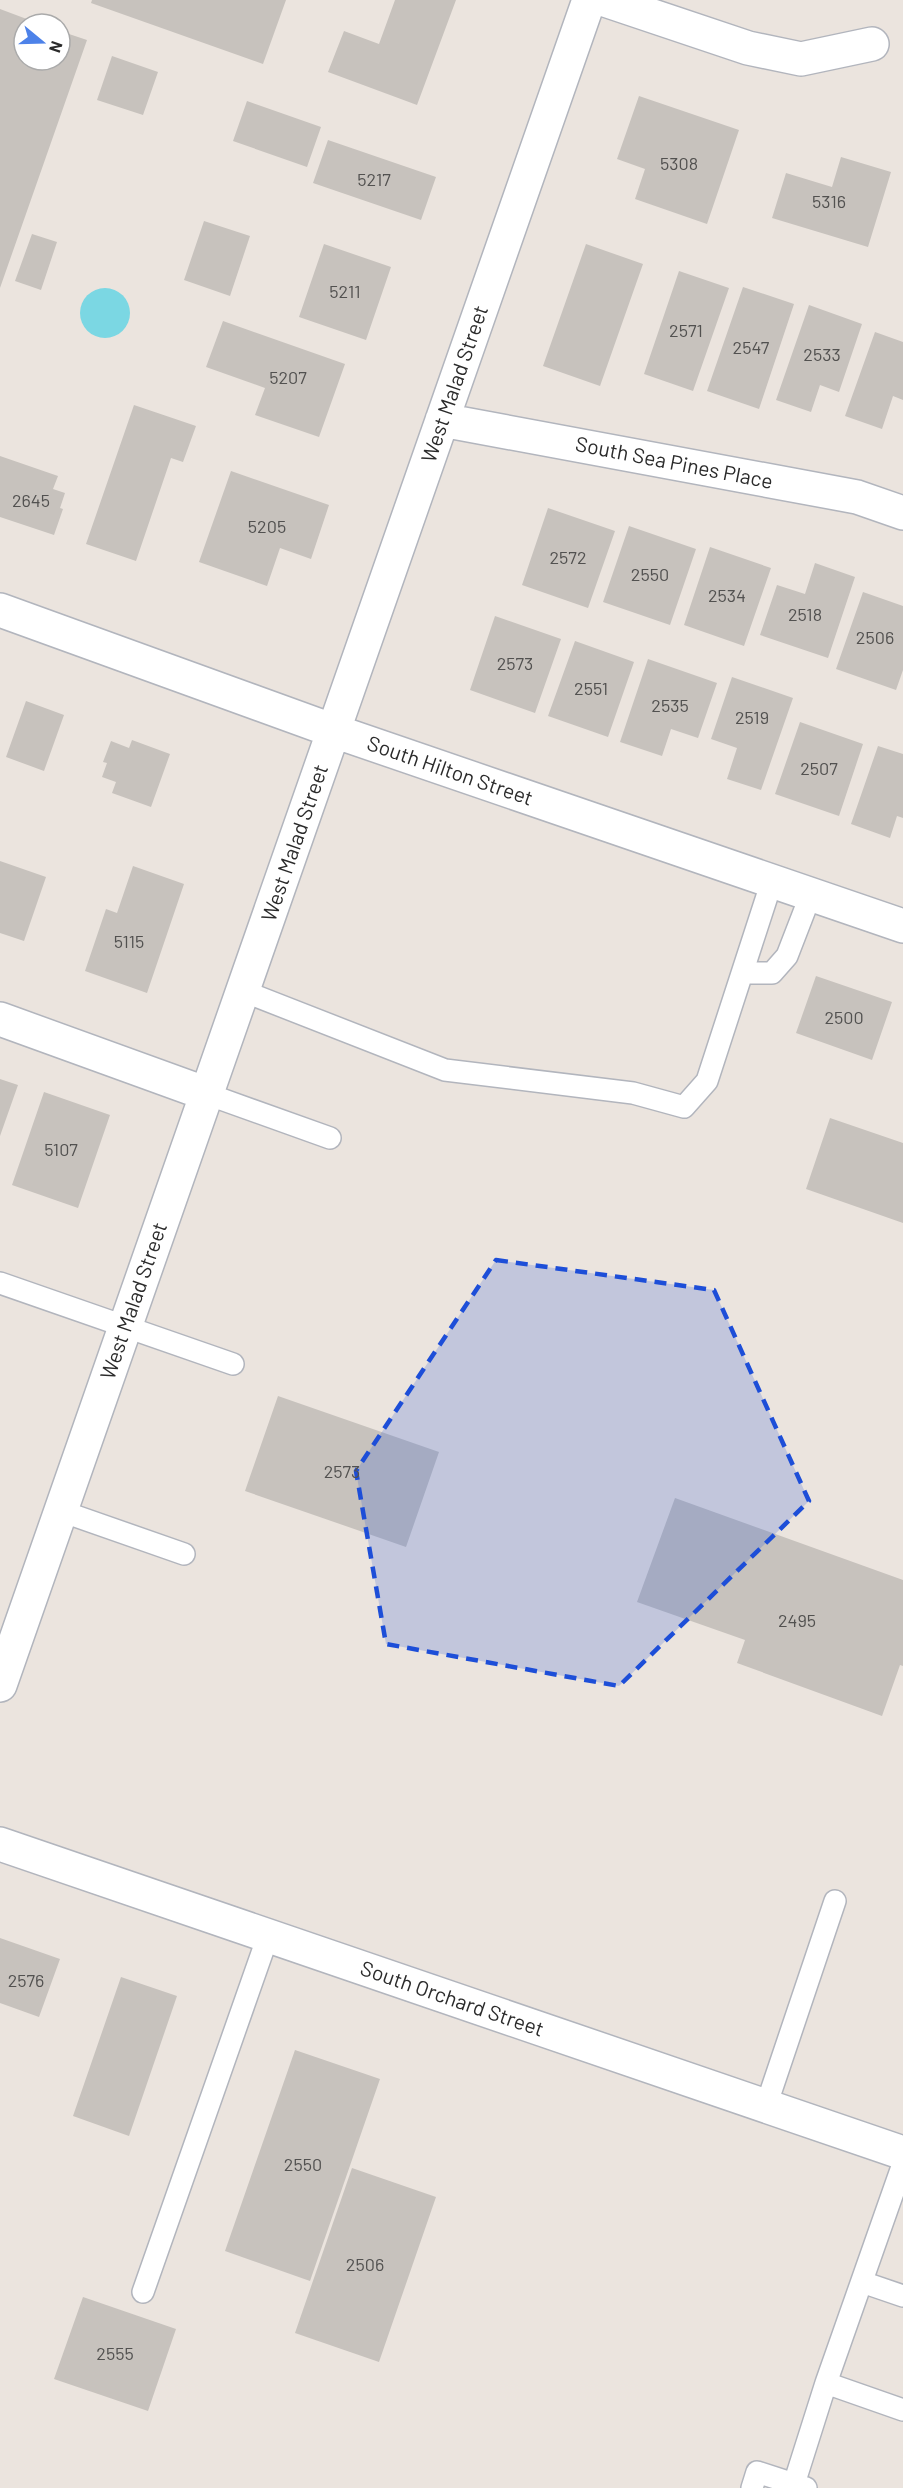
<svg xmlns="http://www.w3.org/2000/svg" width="903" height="2488" font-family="Barlow,sans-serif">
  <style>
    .water { fill: #7bd7e3 }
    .building { fill: #c7c2bd }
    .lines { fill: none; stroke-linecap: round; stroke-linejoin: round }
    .lane-casing { stroke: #b2b5bd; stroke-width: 24 }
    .street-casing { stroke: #b2b5bd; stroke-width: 36 }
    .secondary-casing { stroke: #b2b5bd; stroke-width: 36 }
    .lane { stroke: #fff; stroke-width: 21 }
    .street { stroke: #fff; stroke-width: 33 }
    .secondary { stroke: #fff; stroke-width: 33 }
    .marked { fill: #1d4ed8; fill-opacity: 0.2; stroke: #1d4ed8; stroke-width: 4.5; stroke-dasharray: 12 8; stroke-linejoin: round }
    .labels { text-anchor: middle; stroke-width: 6; stroke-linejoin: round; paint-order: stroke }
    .number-label { font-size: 18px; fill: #525150 }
    .street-label { font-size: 21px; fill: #2b2b2b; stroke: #fff }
  </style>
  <rect width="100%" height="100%" fill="#ebe4de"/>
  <path class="water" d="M80 313a25 25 0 1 1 50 0a25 25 0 1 1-50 0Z"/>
  <path class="building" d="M 92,0 L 286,0 L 263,64 L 91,3 Z
    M 395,0 L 456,0 L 417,105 L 328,72 L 344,31 L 379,44 Z
    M 0,9 L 40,24 L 24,24 L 24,60 L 60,60 L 60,31 L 87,40 L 0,288 Z
    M 112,56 L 158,72 L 143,115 L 97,100 Z
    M 639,96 L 739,130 L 707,224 L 635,199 L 645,169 L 617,159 Z
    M 247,101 L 321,127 L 307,167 L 233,141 Z
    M 328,140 L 436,177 L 421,220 L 313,183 Z
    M 841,157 L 891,172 L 868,247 L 772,218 L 786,173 L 832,187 Z
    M 204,221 L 250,236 L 230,296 L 184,280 Z
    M 32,234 L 57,242 L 41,290 L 15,281 Z
    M 324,244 L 391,267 L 366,340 L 299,317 Z
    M 586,244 L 643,264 L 600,386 L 543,366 Z
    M 679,271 L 729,288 L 693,391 L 644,374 Z
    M 743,287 L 794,304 L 759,409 L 707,391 Z
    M 809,305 L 862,324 L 839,392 L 820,385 L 811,412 L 776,400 Z
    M 223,321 L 345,364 L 319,437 L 255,415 L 265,388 L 206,367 Z
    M 875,332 L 903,342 L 903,400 L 893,396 L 882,429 L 845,416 Z
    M 134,405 L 196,426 L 183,462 L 171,458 L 136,561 L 86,544 Z
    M 0,456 L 58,476 L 53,489 L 65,493 L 60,508 L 63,509 L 54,535 L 0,517 Z
    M 231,471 L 329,505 L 311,559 L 280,548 L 267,586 L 199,562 Z
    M 548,508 L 615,531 L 588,608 L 522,585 Z
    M 629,526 L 696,549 L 670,625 L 603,602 Z
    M 710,547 L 771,568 L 744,646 L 684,625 Z
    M 815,563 L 855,577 L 828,658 L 760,635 L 777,585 L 805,594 Z
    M 863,592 L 903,606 L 903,670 L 896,690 L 836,669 Z
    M 495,616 L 561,639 L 535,713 L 470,690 Z
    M 575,641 L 634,662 L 608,737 L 548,716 Z
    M 648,659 L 717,683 L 698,738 L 671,729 L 662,756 L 620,742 Z
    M 732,677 L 793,698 L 761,790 L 727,779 L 737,748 L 711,739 Z
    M 26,701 L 64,715 L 44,771 L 6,757 Z
    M 800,722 L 863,744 L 839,816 L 775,794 Z
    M 132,740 L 170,754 L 151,807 L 112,793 L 116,782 L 102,777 L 107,763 L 103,762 L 111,741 L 129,748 Z
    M 878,746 L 903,754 L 903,818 L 897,816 L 890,838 L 851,824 Z
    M 0,861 L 46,877 L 24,941 L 0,933 Z
    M 133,866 L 184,884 L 147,993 L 85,971 L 106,909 L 117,913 Z
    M 816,976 L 892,1002 L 872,1060 L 796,1033 Z
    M 0,1079 L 18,1085 L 0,1136 Z
    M 44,1092 L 110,1115 L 78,1208 L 12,1185 Z
    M 830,1118 L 903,1143 L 903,1223 L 806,1189 Z
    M 278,1396 L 439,1452 L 406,1547 L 245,1491 Z
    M 675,1498 L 903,1580 L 903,1666 L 900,1665 L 882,1716 L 737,1663 L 745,1640 L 637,1602 Z
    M 0,1938 L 60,1959 L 39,2017 L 0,2003 Z
    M 121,1977 L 177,1996 L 129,2136 L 73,2116 Z
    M 295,2050 L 380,2079 L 310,2281 L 225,2251 Z
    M 352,2168 L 436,2197 L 379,2362 L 295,2333 Z
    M 83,2297 L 176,2329 L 148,2411 L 54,2379 Z"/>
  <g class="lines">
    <defs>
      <path id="lane" d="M 743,973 L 772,973 L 787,956 L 811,894
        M 243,991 L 445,1070 L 633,1093 L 684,1107 L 707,1081 L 772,881
        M 207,1094 L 330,1138
        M 0,1283 L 233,1364
        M 61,1511 L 184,1554
        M 766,2106 L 835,1901
        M 862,2282 L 903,2296
        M 143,2292 L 268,1936
        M 826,2383 L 903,2410
        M 752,2488 L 757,2472 L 794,2484
        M 806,2488 L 794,2484 L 826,2383 L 903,2164"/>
      <path id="street" d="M 605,0 L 748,48 L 801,59 L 872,44
        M 442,420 L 857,497 L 903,513
        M 0,610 L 334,731 L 903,926
        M 0,1019 L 207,1094
        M 0,1685 L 589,0"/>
      <path id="secondary" d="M 0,1844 L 903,2153"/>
    </defs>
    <use href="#lane" class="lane-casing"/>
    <use href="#street" class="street-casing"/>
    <use href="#secondary" class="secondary-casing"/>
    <use href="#lane" class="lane"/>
    <use href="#street" class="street"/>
    <use href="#secondary" class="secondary"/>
  </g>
  <path class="marked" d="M 496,1260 L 714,1290 L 809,1501 L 619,1686 L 386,1644 L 356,1471 Z"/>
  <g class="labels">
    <g class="number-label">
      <text x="679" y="170">5308</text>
      <text x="374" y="186">5217</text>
      <text x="829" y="208">5316</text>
      <text x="345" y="298">5211</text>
      <text x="686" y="337">2571</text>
      <text x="751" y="354">2547</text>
      <text x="822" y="361">2533</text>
      <text x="288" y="384">5207</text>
      <text x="31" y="507">2645</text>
      <text x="267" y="533">5205</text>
      <text x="568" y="564">2572</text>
      <text x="650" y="581">2550</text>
      <text x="727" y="602">2534</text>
      <text x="805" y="621">2518</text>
      <text x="875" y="644">2506</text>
      <text x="515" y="670">2573</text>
      <text x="591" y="695">2551</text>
      <text x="670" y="712">2535</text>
      <text x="752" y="724">2519</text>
      <text x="819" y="775">2507</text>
      <text x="129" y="948">5115</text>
      <text x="844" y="1024">2500</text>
      <text x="61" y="1156">5107</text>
      <text x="342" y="1478">2573</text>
      <text x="797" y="1627">2495</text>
      <text x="26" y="1987">2576</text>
      <text x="303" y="2171">2550</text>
      <text x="365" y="2271">2506</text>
      <text x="115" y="2360">2555</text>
    </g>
    <g class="street-label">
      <text transform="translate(455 384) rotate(-71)" y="7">West Malad Street</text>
      <text transform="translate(674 463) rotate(11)" y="7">South Sea Pines Place</text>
      <text transform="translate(450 771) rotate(19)" y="7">South Hilton Street</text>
      <text transform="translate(295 843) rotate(-71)" y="7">West Malad Street</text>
      <text transform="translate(134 1301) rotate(-71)" y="7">West Malad Street</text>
      <text transform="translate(452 1999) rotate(19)" y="7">South Orchard Street</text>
    </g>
  </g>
  <g transform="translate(42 42) rotate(109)"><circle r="28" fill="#ffffff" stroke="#aaaaaa" stroke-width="1.5"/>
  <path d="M0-4.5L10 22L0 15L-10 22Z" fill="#4d82e9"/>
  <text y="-9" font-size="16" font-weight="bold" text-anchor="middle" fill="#2b2b2b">N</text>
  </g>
</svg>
